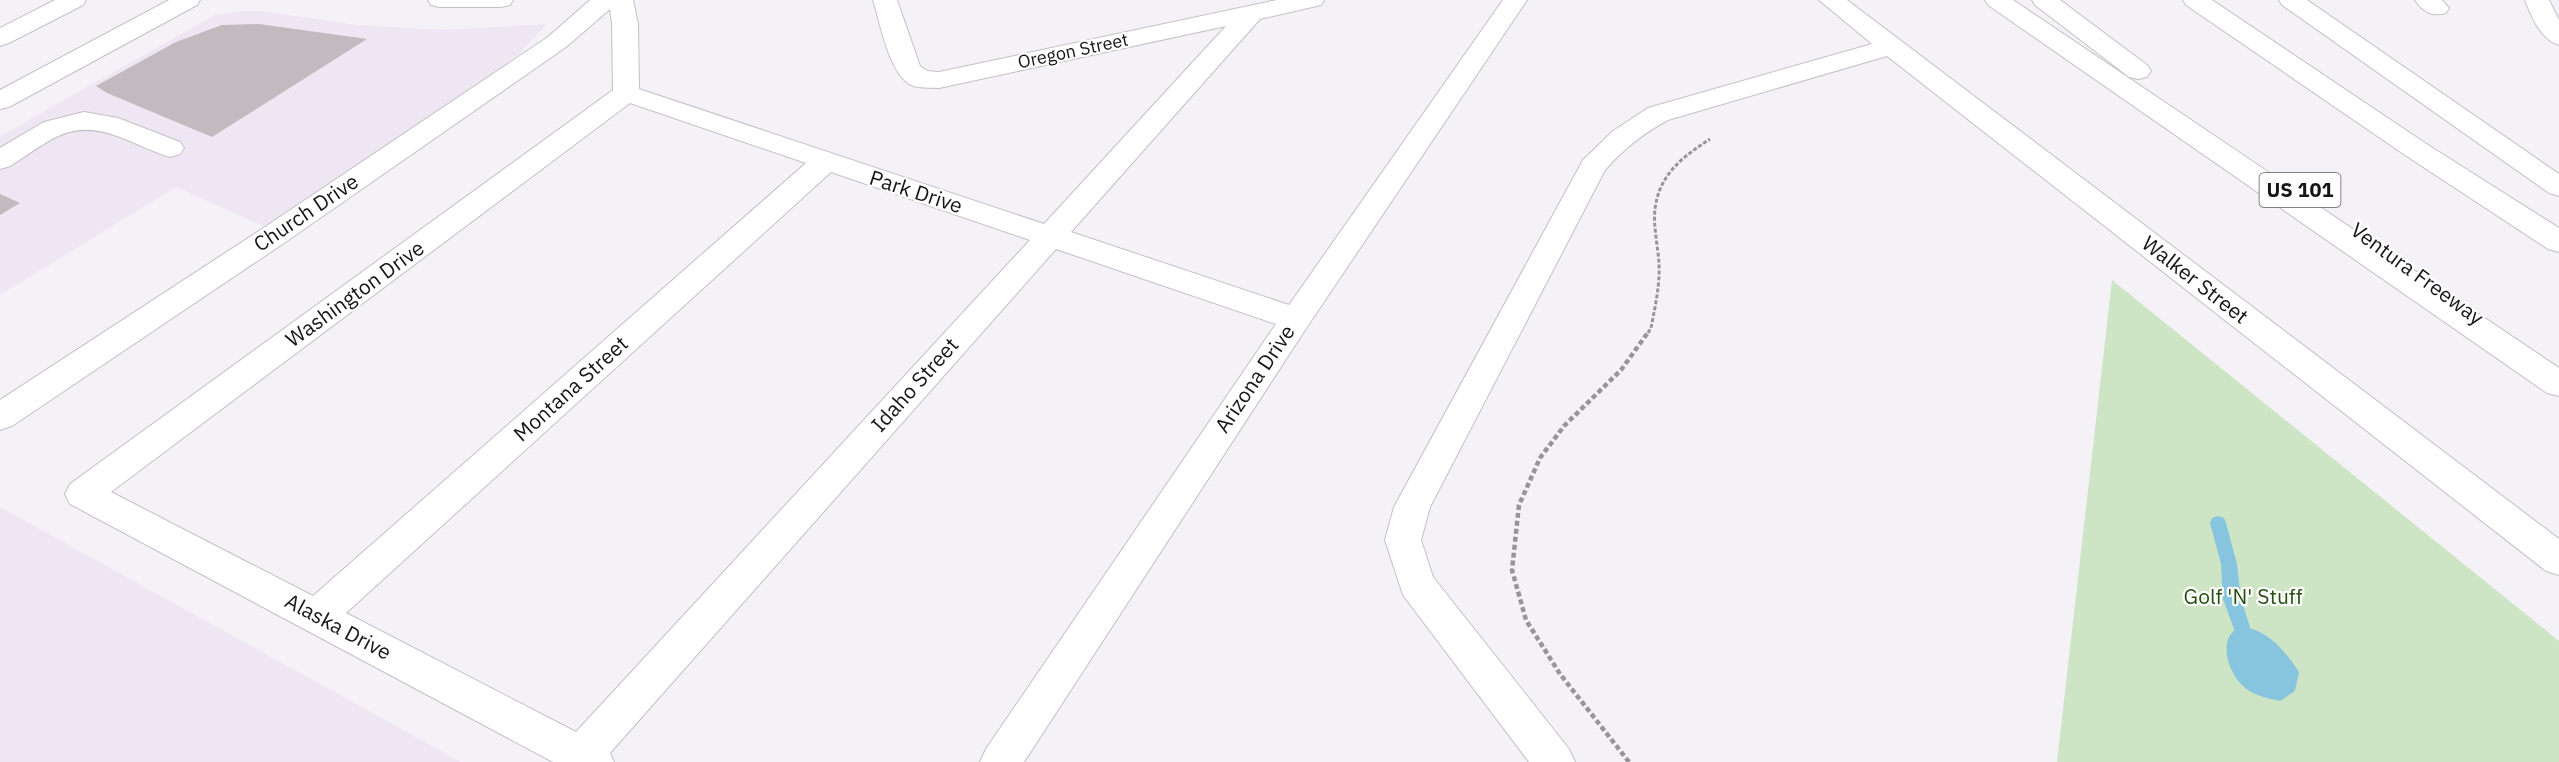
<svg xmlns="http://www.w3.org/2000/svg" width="2559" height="762" font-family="'IBM Plex Sans',sans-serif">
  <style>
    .built { fill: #eee6f2 }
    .green { fill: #cee5c5 }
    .water { fill: #87c5df }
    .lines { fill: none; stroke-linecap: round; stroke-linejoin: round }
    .stream { fill: #87c5df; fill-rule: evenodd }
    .building { fill: #c1bbbf }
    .minor-casing { stroke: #c3c0c5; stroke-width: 2 }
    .major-casing { stroke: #c3c0c5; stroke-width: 2 }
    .highway-casing { stroke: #c3c0c5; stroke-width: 2 }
    .path-far1 { stroke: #979599; stroke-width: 3; stroke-dasharray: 4 2; stroke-linecap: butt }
    .path { stroke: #979599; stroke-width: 4.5; stroke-dasharray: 5 3; stroke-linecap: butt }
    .minor { fill: #fff; fill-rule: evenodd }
    .major { fill: #fff; fill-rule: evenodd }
    .highway { fill: #fff; fill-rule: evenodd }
    .labels { text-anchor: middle; stroke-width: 4.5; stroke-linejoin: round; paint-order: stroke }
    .far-street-label { font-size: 18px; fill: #161517; stroke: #fff }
    .shield { fill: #fff; stroke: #5c5b5d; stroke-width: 1.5 }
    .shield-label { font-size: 20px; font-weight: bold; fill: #161517 }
    .street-label { font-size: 21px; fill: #161517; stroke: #fff }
    .park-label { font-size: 21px; fill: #254f0f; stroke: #fff }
  </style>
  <rect width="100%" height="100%" fill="#f5f2f7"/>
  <path class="built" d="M 239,11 L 262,11 L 357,25 L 444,30 L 547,24 L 518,55 L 268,228 L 176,187 L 0,295 L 0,136 L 215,15 Z
    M 0,507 L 461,762 L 0,762 Z"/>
  <path class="green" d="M 2112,280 L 2559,641 L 2559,762 L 2057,762 Z"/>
  <path class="water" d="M 2241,627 C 2268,629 2285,651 2299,672 L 2295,691 L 2280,701 C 2266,698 2251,695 2241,684 C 2227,670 2217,635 2241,627 Z"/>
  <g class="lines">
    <path class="stream" d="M 2218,516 L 2224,518 L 2226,523 L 2237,564 L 2241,599 L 2250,627 L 2247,632 L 2241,634 L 2235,632 L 2223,599 L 2221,564 L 2210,523 L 2212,518 Z"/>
  </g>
  <path class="building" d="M 259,24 L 367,39 L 212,137 L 107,93 L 96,86 L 176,42 L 222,25 Z
    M 0,194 L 20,203 L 0,215 Z"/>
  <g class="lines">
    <defs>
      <path id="minor" d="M 428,0 L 513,0 L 510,5 L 501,7 L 440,7 L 431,5 Z
        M 590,0 L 633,0 L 638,24 L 639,89 L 1044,224 L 1226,26 L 939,88 C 930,87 919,89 911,85 C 889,74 880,22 873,0 L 897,0 L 920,66 L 927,71 L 939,72 L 1277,0 L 1324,0 L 1321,5 L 1260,19 L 1071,232 L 1289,305 L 1503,0 L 1527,0 L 1307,327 L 1024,762 L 980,762 L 986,749 L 1276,324 L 1056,249 L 610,753 L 614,762 L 553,762 L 70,504 L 65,494 L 70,484 L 613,90 L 612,24 L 610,9 L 566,47 L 287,241 L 12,426 L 0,430 L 0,400 L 265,227 L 548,37 ZM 630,103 L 806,163 L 313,596 L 111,492 ZM 831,172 L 1030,240 L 576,732 L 346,613 Z
        M 1819,0 L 1847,0 L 2559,539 L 2559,575 L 2546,571 L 1887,56 L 1668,120 C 1644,133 1623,149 1605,170 L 1430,507 L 1421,540 L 1433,577 L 1569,749 L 1575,762 L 1529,762 L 1403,595 L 1385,540 L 1394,507 L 1583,160 L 1613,131 L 1648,108 L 1872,44 Z
        M 2415,0 L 2442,0 L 2449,8 L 2446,13 C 2432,17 2423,12 2415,0 Z
        M 2525,0 L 2549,0 L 2559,20 L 2559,45 C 2541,40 2531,16 2525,0 Z
        M 84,112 L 118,118 L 180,142 L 184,148 L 180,154 L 170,157 C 153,152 138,144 122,138 C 70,117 52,140 10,166 L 0,169 L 0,148 L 44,122 Z"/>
      <path id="major" d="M 55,0 L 86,0 L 83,5 L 9,43 L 0,46 L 0,28 Z
        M 169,0 L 200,0 L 197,5 L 9,107 L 0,109 L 0,90 Z"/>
      <path id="highway" d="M 1985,0 L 2013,0 L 2559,368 L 2559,396 L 2547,393 L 1988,5 Z
        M 2032,0 L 2060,0 L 2147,65 L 2151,71 L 2147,77 L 2138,79 L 2129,77 L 2035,5 Z
        M 2183,0 L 2212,0 L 2425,143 L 2559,228 L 2559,252 L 2548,249 L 2405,155 L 2186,5 Z
        M 2279,0 L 2307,0 L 2559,174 L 2559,196 L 2549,193 L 2282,5 Z"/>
    </defs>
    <use href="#minor" class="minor-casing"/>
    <use href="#major" class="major-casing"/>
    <use href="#highway" class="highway-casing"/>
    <path class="path-far1" d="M 1648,333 L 1651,328 C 1655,307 1660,286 1659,264 C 1658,246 1653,226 1655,209 C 1659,174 1684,156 1710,139"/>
    <path class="path" d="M 1629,762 L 1560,674 L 1526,620 L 1512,570 L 1519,505 L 1540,458 L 1564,426 L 1621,370 L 1649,331"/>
    <use href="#minor" class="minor"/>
    <use href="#major" class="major"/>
    <use href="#highway" class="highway"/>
  </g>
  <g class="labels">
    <g class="far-street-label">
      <text transform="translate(1073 51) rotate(-12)" y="6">Oregon Street</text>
    </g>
    <rect class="shield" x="2259.5" y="173" width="81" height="34" rx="4.5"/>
    <g class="shield-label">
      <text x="2300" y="197">US 101</text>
    </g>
    <g class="street-label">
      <text transform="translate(916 192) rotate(18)" y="7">Park Drive</text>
      <text transform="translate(306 213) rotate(-34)" y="7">Church Drive</text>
      <text transform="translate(2417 274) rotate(36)" y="7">Ventura Freeway</text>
      <text transform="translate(2195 280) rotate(38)" y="7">Walker Street</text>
      <text transform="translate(355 294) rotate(-36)" y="7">Washington Drive</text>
      <text transform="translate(1255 379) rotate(-56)" y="7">Arizona Drive</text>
      <text transform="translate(915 385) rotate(-48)" y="7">Idaho Street</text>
      <text transform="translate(571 389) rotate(-42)" y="7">Montana Street</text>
      <text transform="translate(338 627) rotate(28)" y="7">Alaska Drive</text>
    </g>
    <g class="park-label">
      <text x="2243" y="604">Golf 'N' Stuff</text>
    </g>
  </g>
</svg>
